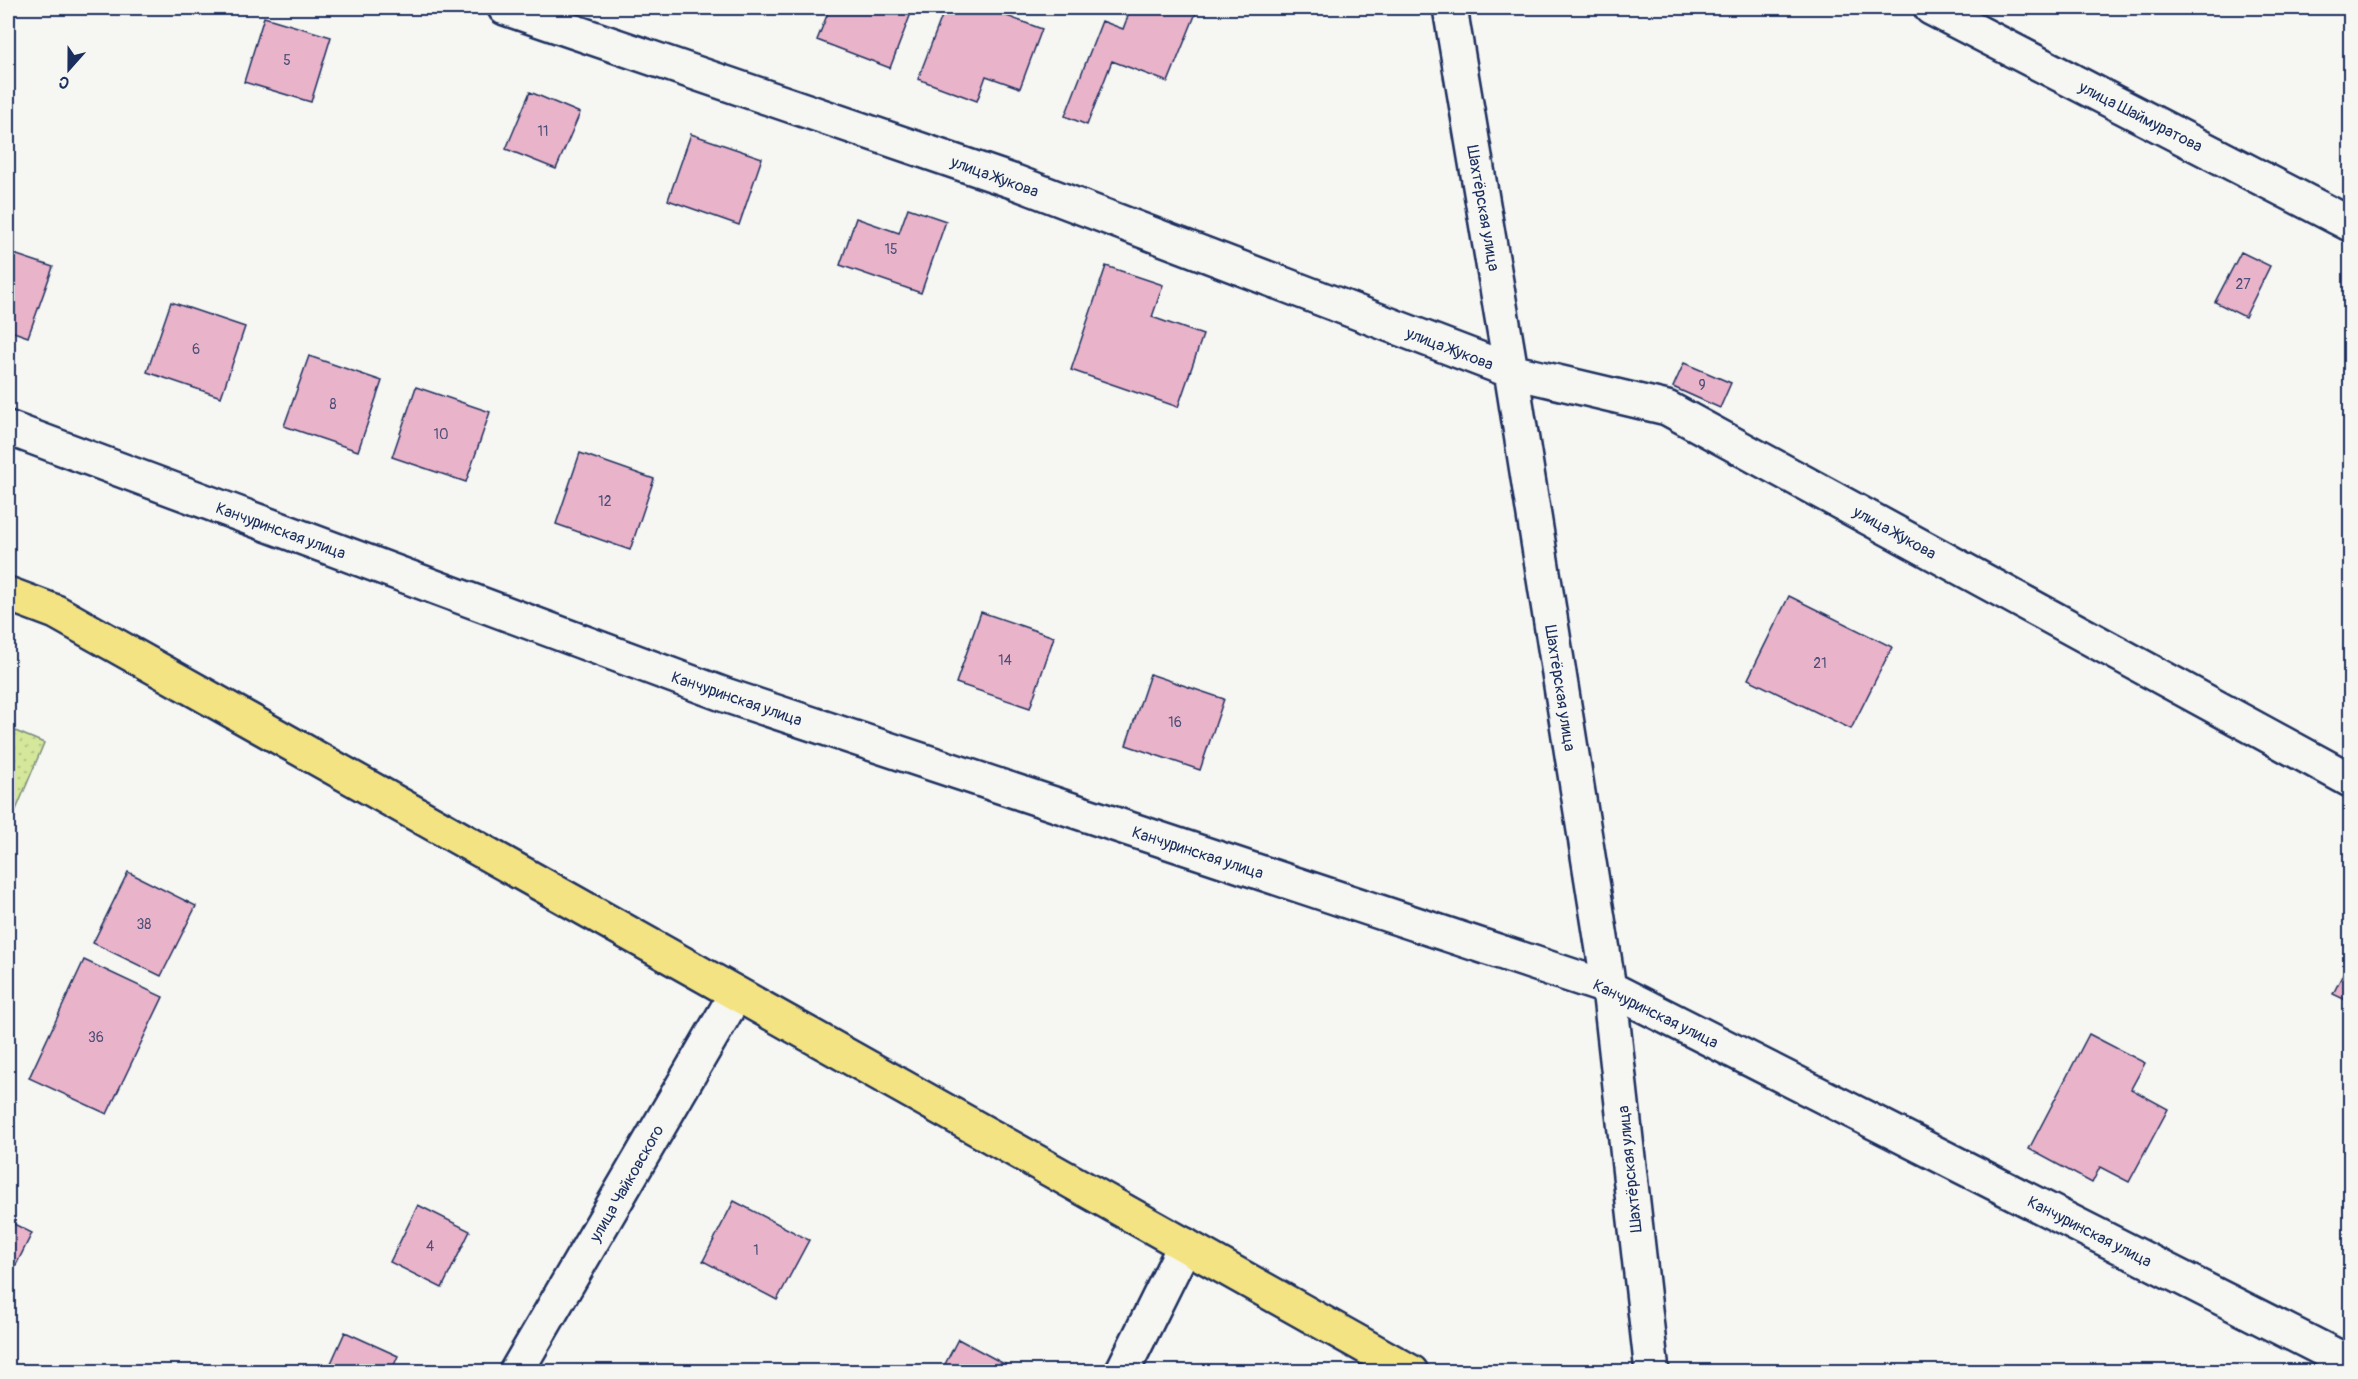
<svg xmlns="http://www.w3.org/2000/svg" width="2358" height="1379" font-family="Pangolin,sans-serif">
  <style>
    .park { fill: url(#park-dots); stroke: #788b7c; stroke-width: 1.5 }
    .building { fill: #e9b3ca; stroke: #1b2f5e; stroke-width: 1.5 }
    .lines { fill: none; stroke-linecap: round; stroke-linejoin: round }
    .minor-casing { stroke: #1b2f5e; stroke-width: 38 }
    .major-casing { stroke: #1b2f5e; stroke-width: 38 }
    .minor { stroke: #f6f6f2; stroke-width: 33 }
    .major { stroke: #f4e382; stroke-width: 33 }
    .labels { text-anchor: middle; stroke-width: 4.5; stroke-linejoin: round; paint-order: stroke }
    .number-label { font-size: 14px; fill: #4e5079 }
    .street-label { font-size: 16px; fill: #1b2f5e; stroke: #f6f6f2 }
  </style>
  <defs>
    <pattern id="park-dots" width="8" height="8" patternUnits="userSpaceOnUse" patternTransform="scale(1.5)"><rect width="8" height="8" fill="#d5e79b"/><path d="M2 2h.1M6 6h.1" fill="none" stroke="#b6c688" stroke-width="1.8" stroke-linecap="round"/></pattern>
  </defs>
  <rect width="100%" height="100%" fill="#f6f6f2"/>
  <filter id="ink" filterUnits="userSpaceOnUse"><feTurbulence type="fractalNoise" baseFrequency=".0167" numOctaves="2"/><feDisplacementMap in="SourceGraphic" scale="12" xChannelSelector="R" yChannelSelector="G"/><feConvolveMatrix kernelMatrix="1 2 1 2 8 2 1 2 1" color-interpolation-filters="sRGB"/></filter>
  <g filter="url(#ink)">
    <path class="park" d="M 8,728 L 44,743 L 8,829 Z"/>
    <path class="building" d="M 830,8 L 913,8 L 890,68 L 817,40 Z
      M 945,8 L 985,8 L 1042,29 L 1020,88 L 986,76 L 977,101 L 918,79 Z
      M 1131,8 L 1198,8 L 1168,82 L 1112,61 L 1087,125 L 1065,116 L 1102,21 L 1123,29 Z
      M 264,17 L 331,37 L 311,102 L 244,82 Z
      M 530,92 L 580,113 L 556,169 L 506,149 Z
      M 691,134 L 762,158 L 739,225 L 668,200 Z
      M 908,208 L 946,221 L 921,293 L 840,265 L 856,218 L 899,233 Z
      M 8,252 L 53,267 L 28,337 L 8,330 Z
      M 2241,252 L 2270,266 L 2245,317 L 2215,302 Z
      M 1106,266 L 1163,285 L 1152,317 L 1203,335 L 1178,407 L 1071,370 Z
      M 171,302 L 245,327 L 221,397 L 147,372 Z
      M 309,356 L 382,381 L 358,451 L 284,426 Z
      M 1684,363 L 1731,383 L 1720,408 L 1673,387 Z
      M 416,387 L 490,412 L 466,482 L 392,457 Z
      M 580,453 L 654,479 L 630,550 L 556,524 Z
      M 1789,596 L 1892,647 L 1851,729 L 1748,679 Z
      M 981,612 L 1054,637 L 1030,708 L 956,683 Z
      M 1150,674 L 1224,699 L 1200,770 L 1126,745 Z
      M 128,872 L 196,906 L 161,976 L 93,943 Z
      M 84,960 L 163,997 L 107,1114 L 29,1078 Z
      M 2350,960 L 2350,1002 L 2333,994 Z
      M 2089,1034 L 2145,1063 L 2131,1089 L 2168,1109 L 2129,1182 L 2100,1167 L 2092,1183 L 2029,1149 Z
      M 734,1201 L 809,1240 L 777,1300 L 703,1261 Z
      M 418,1205 L 470,1231 L 442,1288 L 390,1262 Z
      M 8,1221 L 32,1233 L 8,1281 Z
      M 345,1332 L 398,1356 L 391,1372 L 327,1372 Z
      M 958,1339 L 1019,1372 L 941,1372 Z"/>
    <g class="lines">
      <defs>
        <path id="minor" d="M 505,8 L 1015,182 L 1511,371 L 1667,408 L 2350,780
          M 1450,8 L 1511,371 L 1609,988 L 1652,1372
          M 1931,8 L 2350,224
          M 8,428 L 725,695 L 1609,988 L 2350,1363
          M 516,1372 L 736,994
          M 1122,1372 L 1185,1245"/>
        <path id="major" d="M 8,594 L 56,612 L 1411,1372"/>
      </defs>
      <use href="#minor" class="minor-casing"/>
      <use href="#major" class="major-casing"/>
      <use href="#minor" class="minor"/>
      <use href="#major" class="major"/>
    </g>
  </g>
  <g class="labels">
    <g class="number-label">
      <text x="287" y="65">5</text>
      <text x="543" y="136">11</text>
      <text x="891" y="254">15</text>
      <text x="2243" y="289">27</text>
      <text x="196" y="354">6</text>
      <text x="1702" y="390">9</text>
      <text x="333" y="409">8</text>
      <text x="441" y="439">10</text>
      <text x="605" y="506">12</text>
      <text x="1005" y="665">14</text>
      <text x="1820" y="668">21</text>
      <text x="1175" y="727">16</text>
      <text x="144" y="929">38</text>
      <text x="96" y="1042">36</text>
      <text x="430" y="1251">4</text>
      <text x="756" y="1255">1</text>
    </g>
    <g class="street-label">
      <text transform="translate(2141 116) rotate(27)" y="6">улица Шаймуратова</text>
      <text transform="translate(995 176) rotate(20)" y="6">улица Жукова</text>
      <text transform="translate(1484 208) rotate(80)" y="6">Шахтёрская улица</text>
      <text transform="translate(1450 348) rotate(21)" y="6">улица Жукова</text>
      <text transform="translate(281 530) rotate(20)" y="6">Канчуринская улица</text>
      <text transform="translate(1895 532) rotate(29)" y="6">улица Жукова</text>
      <text transform="translate(1561 688) rotate(81)" y="6">Шахтёрская улица</text>
      <text transform="translate(737 698) rotate(19)" y="6">Канчуринская улица</text>
      <text transform="translate(1198 852) rotate(18)" y="6">Канчуринская улица</text>
      <text transform="translate(1656 1013) rotate(26)" y="6">Канчуринская улица</text>
      <text transform="translate(1629 1169) rotate(-96)" y="6">Шахтёрская улица</text>
      <text transform="translate(626 1183) rotate(-60)" y="6">улица Чайковского</text>
      <text transform="translate(2090 1231) rotate(27)" y="6">Канчуринская улица</text>
    </g>
  </g>
  <rect width="2358" height="1379" fill="none" stroke="#f6f6f2" stroke-width="30"/>
  <rect x="15" y="15" width="2328" height="1349" fill="none" stroke="#1b2f5e" stroke-width="2" filter="url(#ink)"/>
  <g transform="translate(69 69) rotate(201)" stroke="#f6f6f2" stroke-width="4.5" paint-order="stroke">
  <path d="M0-4.5L10 22L0 15L-10 22Z" fill="#1b2f5e"/>
  <text y="-9" font-size="16" font-weight="bold" text-anchor="middle" fill="#1b2f5e">С</text>
  </g>
</svg>
